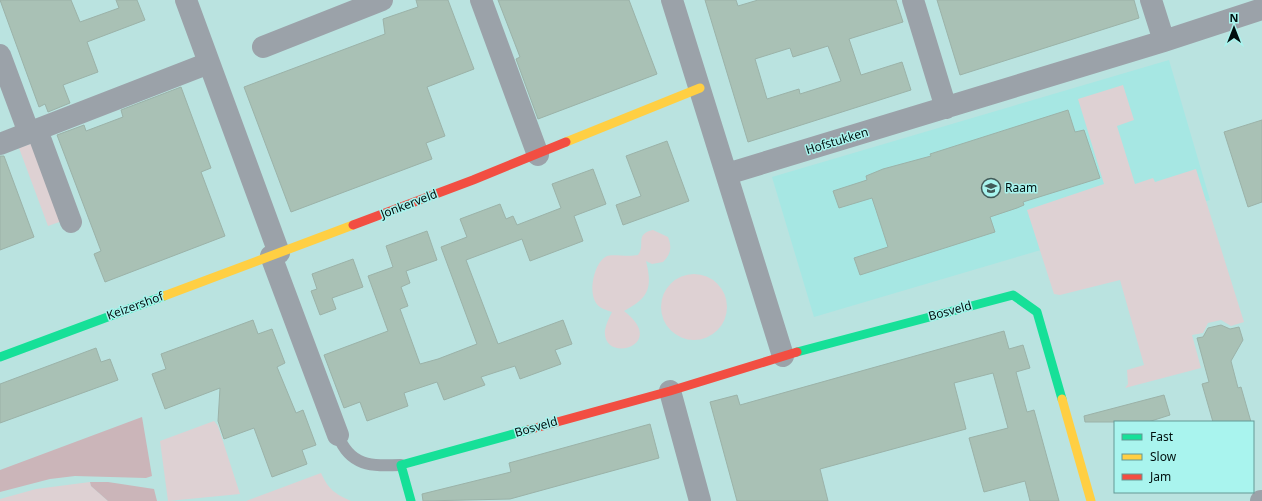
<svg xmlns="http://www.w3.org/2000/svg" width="1262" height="501" font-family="'Noto Sans',sans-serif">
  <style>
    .built { fill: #a6e7e3 }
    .green { fill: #ded1d3 }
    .forest { fill: #cbb5b9 }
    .building { fill: #a9c1b5; stroke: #9bb2a8; fill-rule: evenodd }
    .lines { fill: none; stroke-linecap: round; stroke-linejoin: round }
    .lane { stroke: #9ba2a9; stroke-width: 12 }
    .street { stroke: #9ba2a9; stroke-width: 22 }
    .fast { stroke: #16e098; stroke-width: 9 }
    .slow { stroke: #ffcf43; stroke-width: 9 }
    .jam { stroke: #f24e42; stroke-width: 9 }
    .labels { text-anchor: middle; stroke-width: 3; stroke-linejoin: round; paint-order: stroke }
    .street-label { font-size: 12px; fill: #00100f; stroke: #a9f4ee }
    .poi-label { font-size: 12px; fill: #00100f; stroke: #a9f4ee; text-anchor: start }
  </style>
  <rect width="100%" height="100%" fill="#bae3e0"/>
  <path class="built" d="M 1169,60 L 1210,200 L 814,317 L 772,177 Z"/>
  <path class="green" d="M 1123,85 L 1134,120 L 1117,126 L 1135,184 L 1153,178 L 1155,182 L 1196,169 L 1244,322 L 1231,326 L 1221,320 L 1208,323 L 1203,333 L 1192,335 L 1201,368 L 1125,388 L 1128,384 L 1127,370 L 1144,365 L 1120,280 L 1060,295 L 1054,294 L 1027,210 L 1104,184 L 1078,99 Z
    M 36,142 L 65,220 L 48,226 L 19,148 Z
    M 653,230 L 668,237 C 672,247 671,254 663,262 L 652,264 L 646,261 C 653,289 648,298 624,311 C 670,346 601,365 605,330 C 606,324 609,318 612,312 C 606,310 599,308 596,303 C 588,292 594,262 607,256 C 612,254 629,257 638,255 C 646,245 634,234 653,230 Z
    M661 307a33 33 0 1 1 66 0a33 33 0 1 1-66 0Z
    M 214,421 L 218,426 L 240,494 L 168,501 L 160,441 Z
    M 321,473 C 329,490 334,493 351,501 L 246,501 Z
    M 90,482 L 91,486 L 108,501 L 0,501 L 0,499 L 36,489 Z"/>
  <path class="forest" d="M 142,417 L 152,476 L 146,478 L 75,476 L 50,479 L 0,492 L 0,470 Z
    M 90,482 L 108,482 L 154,489 L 157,501 L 108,501 L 91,486 Z"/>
  <path class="building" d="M 0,0 L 71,0 L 80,22 L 119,8 L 116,0 L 137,0 L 145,20 L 87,42 L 98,72 L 63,85 L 70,103 L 48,112 L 45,104 L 39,107 Z
    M 416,0 L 448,0 L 474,69 L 427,87 L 445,136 L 426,143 L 432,159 L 291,212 L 244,87 L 385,34 L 383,19 L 418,7 Z
    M 498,0 L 629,0 L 657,74 L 538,119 L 516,59 L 520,57 Z
    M 705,0 L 736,0 L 738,6 L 758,0 L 896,0 L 903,22 L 849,39 L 861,75 L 902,62 L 911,90 L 748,142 ZM 828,46 L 841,81 L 800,94 L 799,89 L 767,99 L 755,59 L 790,48 L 793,57 Z
    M 937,0 L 1134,0 L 1139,18 L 960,75 Z
    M 181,87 L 211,168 L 201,172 L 225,236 L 105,282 L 94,254 L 101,251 L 57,135 L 84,125 L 86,131 L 123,117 L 121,110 Z
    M 1068,110 L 1075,132 L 1084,130 L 1100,178 L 1023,202 L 1024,205 L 1017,208 L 990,217 L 995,232 L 860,275 L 854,258 L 888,247 L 876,210 L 872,198 L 839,208 L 833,191 L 867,180 L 866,176 L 883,169 L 931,156 L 930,154 Z
    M 1262,120 L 1262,202 L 1248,207 L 1224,132 Z
    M 667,141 L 689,201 L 623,225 L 616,205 L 641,196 L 626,156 Z
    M 0,156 L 4,156 L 34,237 L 0,250 Z
    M 593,169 L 606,204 L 574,216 L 583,241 L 530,261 L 522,239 L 466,260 L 498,344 L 563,320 L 572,344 L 555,350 L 561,364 L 520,379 L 515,366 L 481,377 L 485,385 L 444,400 L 437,382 L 404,393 L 408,406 L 367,421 L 360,402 L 344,408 L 324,355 L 388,331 L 368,276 L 393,267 L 386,246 L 427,231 L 437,260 L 406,271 L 410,283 L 401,287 L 408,306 L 400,309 L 420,364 L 438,359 L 477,344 L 441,247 L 467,237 L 460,219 L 500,204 L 506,219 L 513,216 L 517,225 L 561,208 L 552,184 Z
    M 353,259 L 363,287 L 332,298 L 336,309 L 320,315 L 311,291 L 317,289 L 312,274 Z
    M 253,320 L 258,334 L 272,329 L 285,363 L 277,367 L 296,413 L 303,410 L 316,445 L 302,450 L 307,464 L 272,477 L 254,428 L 224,439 L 218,421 L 220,388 L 165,409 L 152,374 L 166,369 L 161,354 Z
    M 1221,325 L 1230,329 L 1239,327 L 1243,340 L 1231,361 L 1238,388 L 1241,387 L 1251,422 L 1213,422 L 1202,384 L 1209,382 L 1197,338 L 1203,337 L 1208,328 Z
    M 1004,331 L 1009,349 L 1023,345 L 1030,368 L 1016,372 L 1027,412 L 1034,410 L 1059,501 L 1030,501 L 1025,481 L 984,492 L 969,438 L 1008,428 L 993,373 L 954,383 L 966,429 L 820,469 L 828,501 L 737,501 L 710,402 L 737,395 L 740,405 Z
    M 96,348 L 101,362 L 110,359 L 118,380 L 0,423 L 0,384 Z
    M 1164,395 L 1170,415 L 1148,422 L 1085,422 L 1084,416 Z
    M 650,424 L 659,458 L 510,499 L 423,501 L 422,494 L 511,472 L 509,463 Z"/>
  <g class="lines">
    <path class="lane" d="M 338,435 C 350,467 372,466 401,465"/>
    <path class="street" d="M 186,0 L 279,253
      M 481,0 L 538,155
      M 672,0 L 783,356
      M 913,0 L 946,108
      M 1151,0 L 1164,41
      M 263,47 L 382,0
      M 0,55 L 29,133
      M 37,130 L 71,222
      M 0,144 L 209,63
      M 727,174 L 1164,41 L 1262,9
      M 271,256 L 338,435
      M 670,391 L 700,501
      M 1261,501 L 1262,501"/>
    <path class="fast" d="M 797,352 L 1013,295 L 1037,312 L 1062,399
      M 0,357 L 164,296
      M 411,501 L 401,465 L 528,430"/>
    <path class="slow" d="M 566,142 L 700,88
      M 164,296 L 353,225
      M 1062,399 L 1091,501"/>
    <path class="jam" d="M 353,225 L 473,180 L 566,142
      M 528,430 L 670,391 L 797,352"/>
  </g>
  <defs>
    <symbol id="school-ring" viewBox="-11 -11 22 22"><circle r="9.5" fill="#a9f4ee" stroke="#415a58" stroke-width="1.5"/><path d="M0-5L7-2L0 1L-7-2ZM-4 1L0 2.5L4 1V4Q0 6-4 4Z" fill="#415a58"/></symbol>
  </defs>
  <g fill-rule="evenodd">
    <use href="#school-ring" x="980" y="177" width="22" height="22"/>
  </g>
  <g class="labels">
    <g class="street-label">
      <text transform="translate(837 141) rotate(-17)" y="4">Hofstukken</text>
      <text transform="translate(409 204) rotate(-21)" y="4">Jonkerveld</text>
      <text transform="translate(135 306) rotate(-20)" y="4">Keizershof</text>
      <text transform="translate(950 311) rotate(-15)" y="4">Bosveld</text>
      <text transform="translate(536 427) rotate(-16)" y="4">Bosveld</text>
    </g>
    <g class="poi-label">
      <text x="1005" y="192">Raam</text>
    </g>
  </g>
  <rect x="1114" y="421" width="140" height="72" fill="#a9f4ee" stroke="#659995"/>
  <rect x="1122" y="434" width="20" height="6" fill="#16e098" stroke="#659995"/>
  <text x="1150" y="441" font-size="12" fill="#00100f">Fast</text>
  <rect x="1122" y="454" width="20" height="6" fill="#ffcf43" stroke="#659995"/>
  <text x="1150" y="461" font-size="12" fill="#00100f">Slow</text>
  <rect x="1122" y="474" width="20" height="6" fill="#f24e42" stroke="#659995"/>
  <text x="1150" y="481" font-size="12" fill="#00100f">Jam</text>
  <g transform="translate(1234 28)" stroke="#a9f4ee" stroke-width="3" paint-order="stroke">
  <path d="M0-3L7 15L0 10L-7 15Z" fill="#00100f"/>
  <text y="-6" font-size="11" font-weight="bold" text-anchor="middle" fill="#00100f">N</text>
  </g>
</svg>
